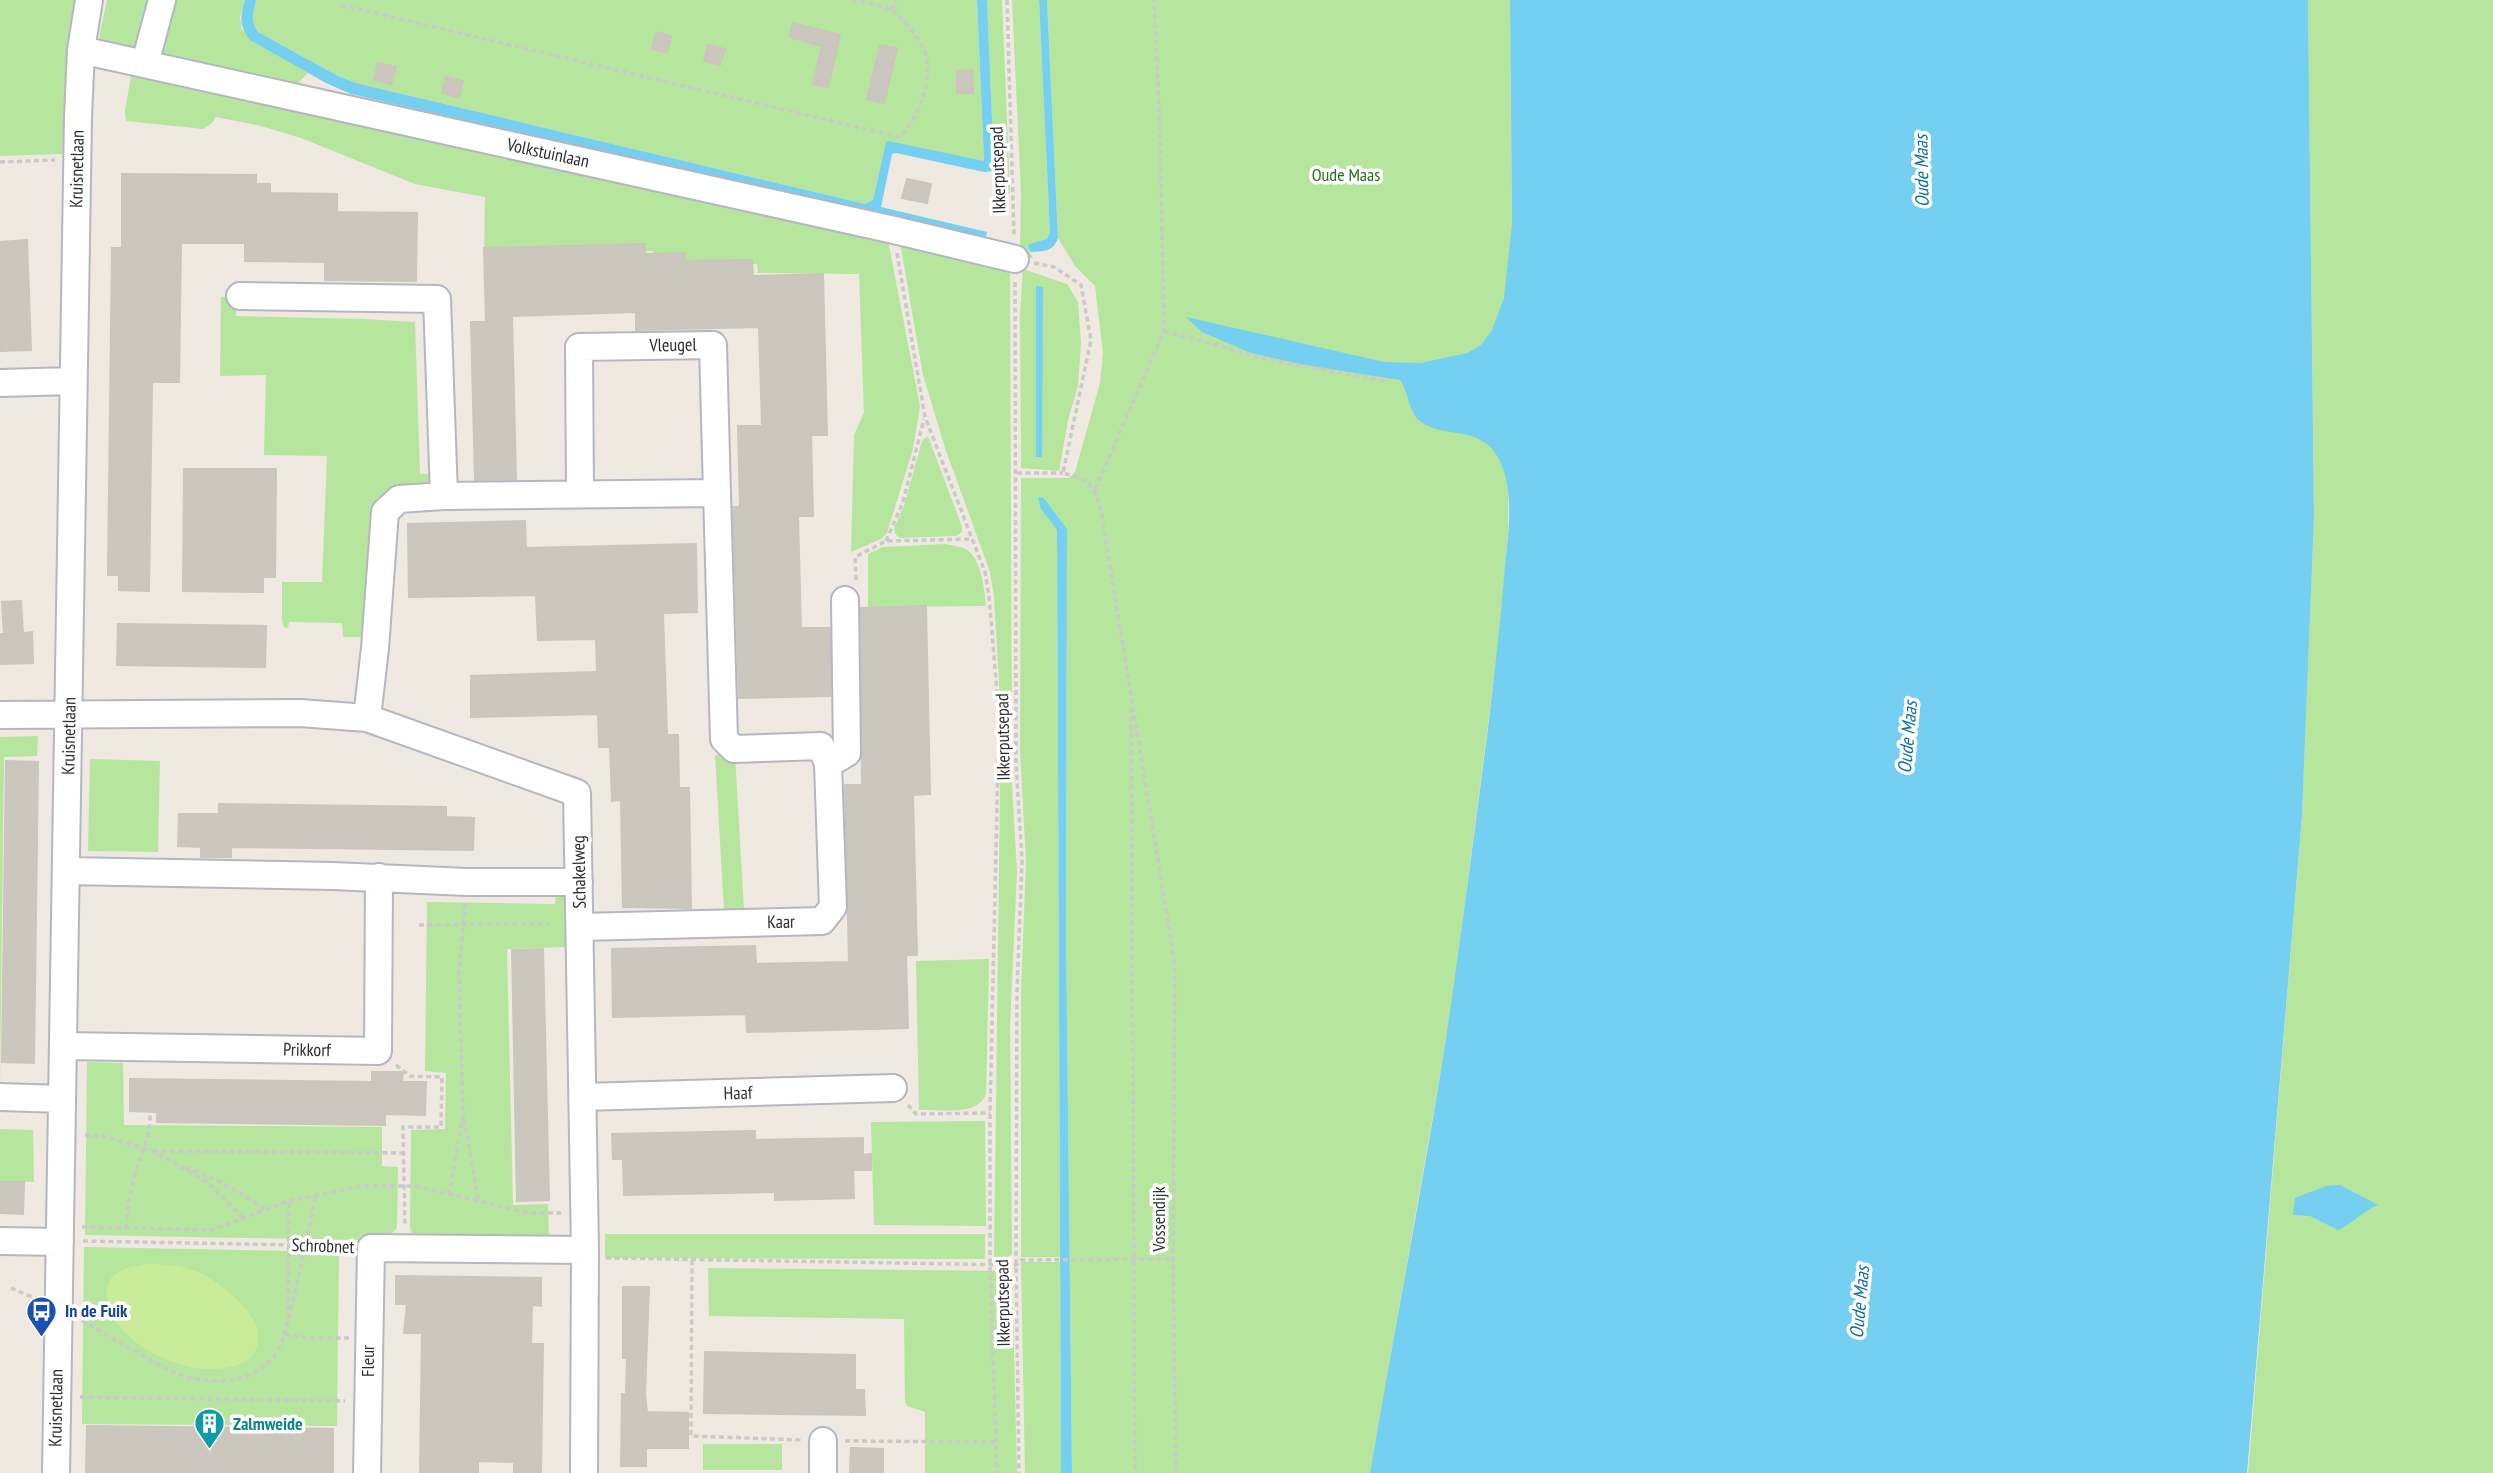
<svg xmlns="http://www.w3.org/2000/svg" width="2493" height="1473" font-family="'PT Sans Narrow',sans-serif">
  <style>
    .green { fill: #b6e59e }
    .pitch { fill: #c9ec9a }
    .water { fill: #75cff0 }
    .building { fill: #cbc7bf; stroke: #cbc5ba; stroke-width: 2 }
    .lines { fill: none; stroke-linecap: round; stroke-linejoin: round }
    .minor-casing { stroke: #b4b7c1; stroke-width: 30 }
    .path { stroke: #c9c9c9; stroke-width: 3.5; stroke-dasharray: 5 3.5; stroke-linecap: butt }
    .minor { stroke: #fff; stroke-width: 26 }
    .labels { text-anchor: middle; stroke-width: 7; stroke-linejoin: round; paint-order: stroke }
    .street-label { font-size: 18px; fill: #2e2e2e; stroke: #fff }
    .park-label { font-size: 18px; fill: #2c6e1b; stroke: #fff }
    .transit-label { font-size: 18px; font-weight: bold; fill: #164399; stroke: #fff; text-anchor: start }
    .culture-label { font-size: 18px; font-weight: bold; fill: #0d838f; stroke: #fff; text-anchor: start }
    .water-label { font-size: 19px; font-style: italic; fill: #0d6fa3; stroke: #fff }
  </style>
  <rect width="100%" height="100%" fill="#efe9e1"/>
  <path class="green" d="M 0,0 L 79,0 C 66,50 66,103 62,154 L 0,156 Z
    M 107,0 L 154,0 L 141,54 L 99,51 L 100,33 Z
    M 173,0 L 245,0 L 240,17 L 242,30 L 308,73 L 290,91 L 159,64 L 159,52 Z
    M 256,0 L 977,0 L 984,162 L 886,143 L 873,200 L 865,204 L 356,83 L 338,76 L 258,32 C 249,21 253,13 256,0 Z
    M 987,0 L 1002,0 L 1010,193 L 1002,200 L 994,167 Z
    M 1012,0 L 1039,0 L 1050,233 L 1048,239 L 1029,244 L 1028,249 L 1033,258 L 1024,257 L 1020,251 L 1021,193 Z
    M 1047,0 L 1510,0 L 1512,224 L 1508,534 L 1499,639 L 1457,965 L 1441,1070 L 1370,1473 L 1072,1473 L 1066,930 L 1067,529 L 1044,498 L 1041,509 L 1057,529 L 1060,1257 L 1021,1257 L 1021,992 L 1026,861 L 1020,751 L 1021,478 L 1069,478 L 1075,472 L 1100,383 L 1103,353 L 1095,286 L 1075,266 L 1058,238 Z
    M 2308,0 L 2493,0 L 2493,1473 L 2248,1473 L 2302,816 L 2314,518 Z
    M 131,76 L 577,168 L 888,240 L 920,406 L 913,449 L 887,533 L 881,539 L 851,552 L 854,435 L 864,413 L 859,274 L 758,273 L 757,264 L 653,263 L 653,251 L 484,255 L 485,197 L 415,184 L 301,138 L 261,126 L 216,117 L 212,123 L 203,129 L 126,121 L 125,111 Z
    M 899,237 L 1010,269 L 1012,786 L 1017,871 L 1010,1026 L 1012,1254 L 1007,1259 L 994,1259 L 1001,716 L 994,596 L 990,572 L 945,448 L 923,375 Z
    M 1023,269 L 1067,284 L 1078,302 L 1081,343 L 1078,386 L 1068,420 L 1059,471 L 1021,468 L 1020,315 Z
    M 236,296 L 236,316 L 364,319 L 415,322 L 420,474 L 433,474 L 430,484 L 425,489 C 407,490 387,486 377,502 L 363,637 L 343,637 L 342,623 L 289,622 L 288,628 L 284,627 L 282,621 L 282,582 L 322,582 L 327,456 L 264,455 L 266,375 L 220,376 L 221,297 Z
    M 928,436 L 962,527 L 962,532 L 956,536 L 900,538 L 895,534 L 894,528 L 904,506 L 922,441 Z
    M 945,544 C 950,545 958,546 963,548 C 982,555 984,589 986,606 L 868,607 L 868,554 L 883,547 Z
    M 38,736 L 37,756 L 4,757 L 0,1085 L 0,737 Z
    M 715,755 L 735,755 L 744,910 L 724,910 Z
    M 90,759 L 160,761 L 158,852 L 88,851 Z
    M 556,889 L 564,896 L 566,947 L 507,949 L 513,1205 L 548,1204 L 549,1237 L 419,1237 L 412,1234 L 410,1228 L 411,1130 L 445,1129 L 446,1073 L 425,1071 L 427,902 L 555,904 Z
    M 989,959 L 986,1094 C 978,1117 940,1109 919,1110 L 916,961 Z
    M 87,1062 L 123,1063 L 124,1125 L 382,1127 L 382,1166 L 398,1167 L 397,1228 L 389,1236 L 361,1236 L 358,1240 L 85,1235 Z
    M 985,1121 L 986,1226 L 874,1225 L 871,1122 Z
    M 0,1129 L 33,1130 L 34,1182 L 0,1181 Z
    M 605,1234 L 985,1234 L 985,1259 L 605,1258 Z
    M 84,1247 L 339,1252 L 337,1426 L 82,1424 Z
    M 1021,1262 L 1060,1262 L 1061,1473 L 1025,1473 Z
    M 708,1268 L 1012,1271 L 1017,1473 L 925,1473 L 925,1412 L 907,1406 L 905,1402 L 904,1319 L 709,1316 Z
    M 703,1444 L 782,1444 L 782,1470 L 703,1470 Z"/>
  <path class="pitch" d="M 147,1264 C 168,1264 189,1266 208,1277 C 224,1287 250,1308 256,1326 C 267,1362 234,1369 207,1369 C 169,1368 111,1338 107,1297 C 106,1290 108,1282 112,1277 C 120,1268 136,1266 147,1264 Z"/>
  <path class="water" d="M 245,0 L 256,0 C 253,13 250,21 258,32 L 338,76 L 356,83 L 865,204 L 873,200 L 886,142 L 888,141 L 984,161 L 977,0 L 987,0 L 994,167 L 993,171 L 984,172 L 896,153 L 892,154 L 881,207 L 987,232 L 985,240 L 351,94 L 326,83 L 250,40 C 239,26 240,17 245,0 Z
    M 1039,0 L 1047,0 L 1058,238 C 1053,252 1044,251 1031,252 L 1028,248 L 1029,244 L 1047,239 L 1050,233 Z
    M 1510,0 L 2308,0 L 2314,518 L 2302,816 L 2247,1473 L 1370,1473 C 1393,1338 1419,1204 1441,1070 C 1459,956 1473,842 1488,728 C 1494,678 1500,627 1504,577 C 1507,540 1516,496 1500,461 C 1482,423 1444,440 1420,421 C 1408,412 1409,392 1400,380 L 1305,365 L 1251,353 L 1202,332 L 1186,317 L 1384,362 L 1421,363 L 1467,353 L 1481,345 L 1492,330 L 1504,298 L 1512,224 Z
    M 1036,286 L 1043,287 L 1042,457 L 1036,457 Z
    M 1038,497 L 1044,498 L 1067,529 L 1066,930 L 1072,1473 L 1061,1473 L 1057,530 L 1041,509 Z
    M 2340,1185 L 2378,1205 C 2362,1211 2354,1223 2338,1230 L 2310,1216 L 2293,1215 L 2295,1198 L 2326,1186 Z"/>
  <path class="building" d="M 793,23 L 840,35 L 828,87 L 813,84 L 822,46 L 789,37 Z
    M 656,32 L 671,36 L 667,52 L 652,49 Z
    M 708,45 L 725,49 L 720,65 L 704,61 Z
    M 880,45 L 897,48 L 884,103 L 867,99 Z
    M 378,63 L 396,67 L 391,84 L 374,80 Z
    M 972,70 L 973,93 L 957,93 L 957,71 Z
    M 446,77 L 463,81 L 459,97 L 442,93 Z
    M 122,174 L 256,175 L 256,184 L 270,184 L 270,193 L 337,194 L 337,212 L 417,213 L 416,281 L 325,280 L 325,262 L 245,261 L 245,243 L 181,243 L 179,382 L 152,382 L 149,591 L 119,590 L 119,575 L 108,575 L 112,248 L 122,248 Z
    M 907,179 L 931,184 L 927,203 L 902,198 Z
    M 27,240 L 31,350 L 1,351 L 0,242 Z
    M 645,244 L 645,254 L 685,253 L 685,261 L 752,260 L 753,276 L 823,274 L 827,435 L 811,435 L 813,516 L 798,516 L 801,628 L 830,628 L 830,696 L 739,698 L 733,507 L 740,507 L 738,426 L 762,426 L 759,327 L 636,330 L 636,312 L 512,316 L 516,479 L 475,480 L 471,322 L 486,322 L 484,248 Z
    M 184,469 L 276,469 L 275,577 L 263,577 L 263,592 L 183,591 Z
    M 525,521 L 526,548 L 696,544 L 697,612 L 663,613 L 667,735 L 678,735 L 679,788 L 689,788 L 691,908 L 623,907 L 621,800 L 612,801 L 610,747 L 599,747 L 598,714 L 471,717 L 471,676 L 597,672 L 596,639 L 538,640 L 536,595 L 409,597 L 408,524 Z
    M 21,601 L 23,633 L 32,632 L 33,663 L 0,664 L 0,634 L 4,634 L 2,602 Z
    M 926,606 L 930,794 L 913,795 L 917,955 L 906,955 L 908,1028 L 747,1032 L 746,1014 L 613,1017 L 612,949 L 755,946 L 756,964 L 849,962 L 845,785 L 862,785 L 861,608 Z
    M 118,624 L 266,626 L 265,667 L 117,665 Z
    M 6,761 L 38,762 L 34,1063 L 2,1062 Z
    M 219,804 L 446,807 L 446,817 L 474,818 L 473,850 L 231,847 L 231,857 L 201,857 L 201,847 L 178,846 L 179,814 L 219,814 Z
    M 543,949 L 549,1200 L 517,1201 L 512,950 Z
    M 372,1072 L 403,1072 L 402,1082 L 426,1082 L 425,1115 L 385,1114 L 385,1125 L 157,1122 L 157,1112 L 130,1111 L 130,1079 L 372,1082 Z
    M 755,1131 L 755,1140 L 863,1138 L 863,1155 L 871,1154 L 871,1170 L 853,1170 L 854,1198 L 775,1200 L 775,1192 L 624,1195 L 623,1159 L 613,1159 L 612,1134 Z
    M 0,1182 L 24,1182 L 23,1214 L 0,1213 Z
    M 396,1276 L 541,1278 L 541,1306 L 532,1305 L 531,1344 L 543,1344 L 541,1473 L 514,1473 L 514,1462 L 478,1461 L 478,1473 L 420,1473 L 422,1333 L 404,1333 L 407,1304 L 396,1304 Z
    M 623,1287 L 649,1287 L 645,1394 L 647,1412 L 688,1413 L 688,1448 L 646,1448 L 646,1466 L 621,1466 L 622,1394 L 626,1394 L 627,1358 L 623,1358 Z
    M 705,1352 L 855,1355 L 855,1390 L 864,1390 L 865,1415 L 704,1413 Z
    M 87,1426 L 333,1429 L 333,1473 L 86,1473 Z
    M 851,1448 L 883,1449 L 883,1473 L 850,1473 Z"/>
  <g class="lines">
    <defs>
      <path id="minor" d="M 81,50 L 894,230 L 1015,259
        M 145,63 L 162,0
        M 240,296 L 437,299 L 444,496
        M 0,383 L 73,381
        M 0,715 L 300,713 L 367,718 L 577,793 L 585,1250 L 584,1473
        M 367,718 L 375,648 L 385,512 L 399,499 L 444,496 L 717,493 L 713,345 L 579,347 L 580,494
        M 828,764 L 847,753 L 845,600
        M 66,871 L 333,876 L 467,882 L 579,882
        M 580,927 L 822,921 L 833,907 L 828,764 L 821,746 L 734,749 L 724,739 L 717,493
        M 63,1046 L 378,1051 L 379,877
        M 0,1097 L 62,1099
        M 583,1097 L 893,1088
        M 0,1241 L 60,1242
        M 56,1473 L 78,117 L 81,50 L 89,0
        M 367,1473 L 371,1248 L 585,1250
        M 823,1473 L 823,1441"/>
    </defs>
    <use href="#minor" class="minor-casing"/>
    <path class="path" d="M 1007,0 L 1014,236
      M 341,5 L 900,137 C 919,116 932,84 926,55 C 924,44 903,18 893,11 C 883,4 863,3 851,0
      M 892,10 L 896,0
      M 0,162 L 55,160
      M 897,253 L 925,417 L 985,572 L 989,596 L 999,717 L 990,1113 L 990,1265 L 997,1473
      M 1034,263 L 1054,267 L 1081,285 L 1091,340 L 1063,473 C 1090,480 1094,485 1101,511 L 1175,965 L 1173,1259 L 1176,1473
      M 1015,282 L 1016,763 L 1022,861 L 1017,991 L 1016,1265 L 1019,1473
      M 1164,331 L 1271,360 L 1386,381
      M 1017,473 L 1063,473
      M 1095,489 L 1164,331 L 1160,131 L 1154,0
      M 886,541 L 903,502 L 924,419
      M 856,580 L 855,557 L 886,541 L 973,539
      M 1131,708 L 1135,1473
      M 419,925 L 549,924
      M 396,1065 L 410,1076 L 442,1077 L 441,1127 L 403,1127 L 405,1227
      M 908,1105 L 916,1114 L 990,1113
      M 464,1119 L 479,1203
      M 85,1135 L 106,1137 L 153,1151 L 207,1182 L 243,1218
      M 153,1151 L 403,1153
      M 185,1168 C 215,1177 240,1192 266,1210
      M 449,1195 L 463,1115 L 459,971 L 465,904
      M 82,1227 L 212,1230 L 289,1201 L 363,1186 L 414,1186 L 529,1213 L 561,1213
      M 127,1228 C 126,1210 130,1192 135,1174 C 141,1153 151,1137 150,1115
      M 83,1241 L 348,1246
      M 606,1258 L 1016,1265 L 1021,1260 L 1173,1259
      M 692,1260 L 691,1436 L 802,1440
      M 11,1288 L 37,1299
      M 288,1310 L 289,1201
      M 82,1321 C 112,1337 141,1356 171,1371 C 204,1386 252,1387 275,1355 C 285,1341 287,1321 292,1304 C 301,1268 309,1231 316,1194
      M 285,1334 L 308,1338 L 349,1338
      M 80,1397 L 345,1401
      M 845,1441 L 996,1442"/>
    <use href="#minor" class="minor"/>
  </g>
  <defs>
    <symbol id="bus-pin" viewBox="-11 -11 22 30"><path d="M0 17L-7.5 6A9.5 9.5 0 1 1 7.5 6Z" fill="#1a4fb4" stroke="#fff"/><path d="M-5-6H5V4H4V6H2V4H-2V6H-4V4H-5ZM-3.5-4V0h7V-4ZM-3.5 1.2v1.5H-2V1.2ZM2 1.2v1.5H3.5V1.2Z" fill="#fff"/></symbol>
    <symbol id="building-pin" viewBox="-11 -11 22 30"><path d="M0 17L-7.5 6A9.5 9.5 0 1 1 7.5 6Z" fill="#0f9aa8" stroke="#fff"/><path d="M-4-6H4V6H1V3H-1V6H-4ZM-2.5-4.3h1.7v1.8h-1.7ZM.8-4.3h1.7v1.8H.8ZM-2.5-1h1.7V.8h-1.7ZM.8-1h1.7V.8H.8Z" fill="#fff"/></symbol>
  </defs>
  <g fill-rule="evenodd">
    <use href="#bus-pin" x="24" y="1294" width="35" height="47"/>
    <use href="#building-pin" x="192" y="1406" width="35" height="47"/>
  </g>
  <g class="labels">
    <g class="street-label">
      <text transform="translate(548 153) rotate(12)" y="6">Volkstuinlaan</text>
      <text transform="translate(77 169) rotate(-89)" y="6">Kruisnetlaan</text>
      <text transform="translate(998 170) rotate(-92)" y="6">Ikkerputsepad</text>
      <text transform="translate(673 345) rotate(-1)" y="6">Vleugel</text>
      <text transform="translate(69 736) rotate(-89)" y="6">Kruisnetlaan</text>
      <text transform="translate(1003 737) rotate(-91)" y="6">Ikkerputsepad</text>
      <text transform="translate(579 872) rotate(-91)" y="6">Schakelweg</text>
      <text transform="translate(781 922) rotate(-1)" y="6">Kaar</text>
      <text transform="translate(307 1050) rotate(1)" y="6">Prikkorf</text>
      <text transform="translate(738 1093) rotate(-2)" y="6">Haaf</text>
      <text transform="translate(1159 1219) rotate(-90)" y="6">Vossendijk</text>
      <text transform="translate(323 1246) rotate(2)" y="6">Schrobnet</text>
      <text transform="translate(1003 1303) rotate(-91)" y="6">Ikkerputsepad</text>
      <text transform="translate(368 1361) rotate(-90)" y="6">Fleur</text>
      <text transform="translate(56 1408) rotate(-89)" y="6">Kruisnetlaan</text>
    </g>
    <g class="park-label">
      <text x="1346" y="181">Oude Maas</text>
    </g>
    <g class="transit-label">
      <text x="65" y="1317">In de Fuik</text>
    </g>
    <g class="culture-label">
      <text x="233" y="1430">Zalmweide</text>
    </g>
    <g class="water-label">
      <text transform="translate(1921 171) rotate(-91)" y="7">Oude Maas</text>
      <text transform="translate(1907 737) rotate(-85)" y="7">Oude Maas</text>
      <text transform="translate(1859 1302) rotate(-85)" y="7">Oude Maas</text>
    </g>
  </g>
</svg>
